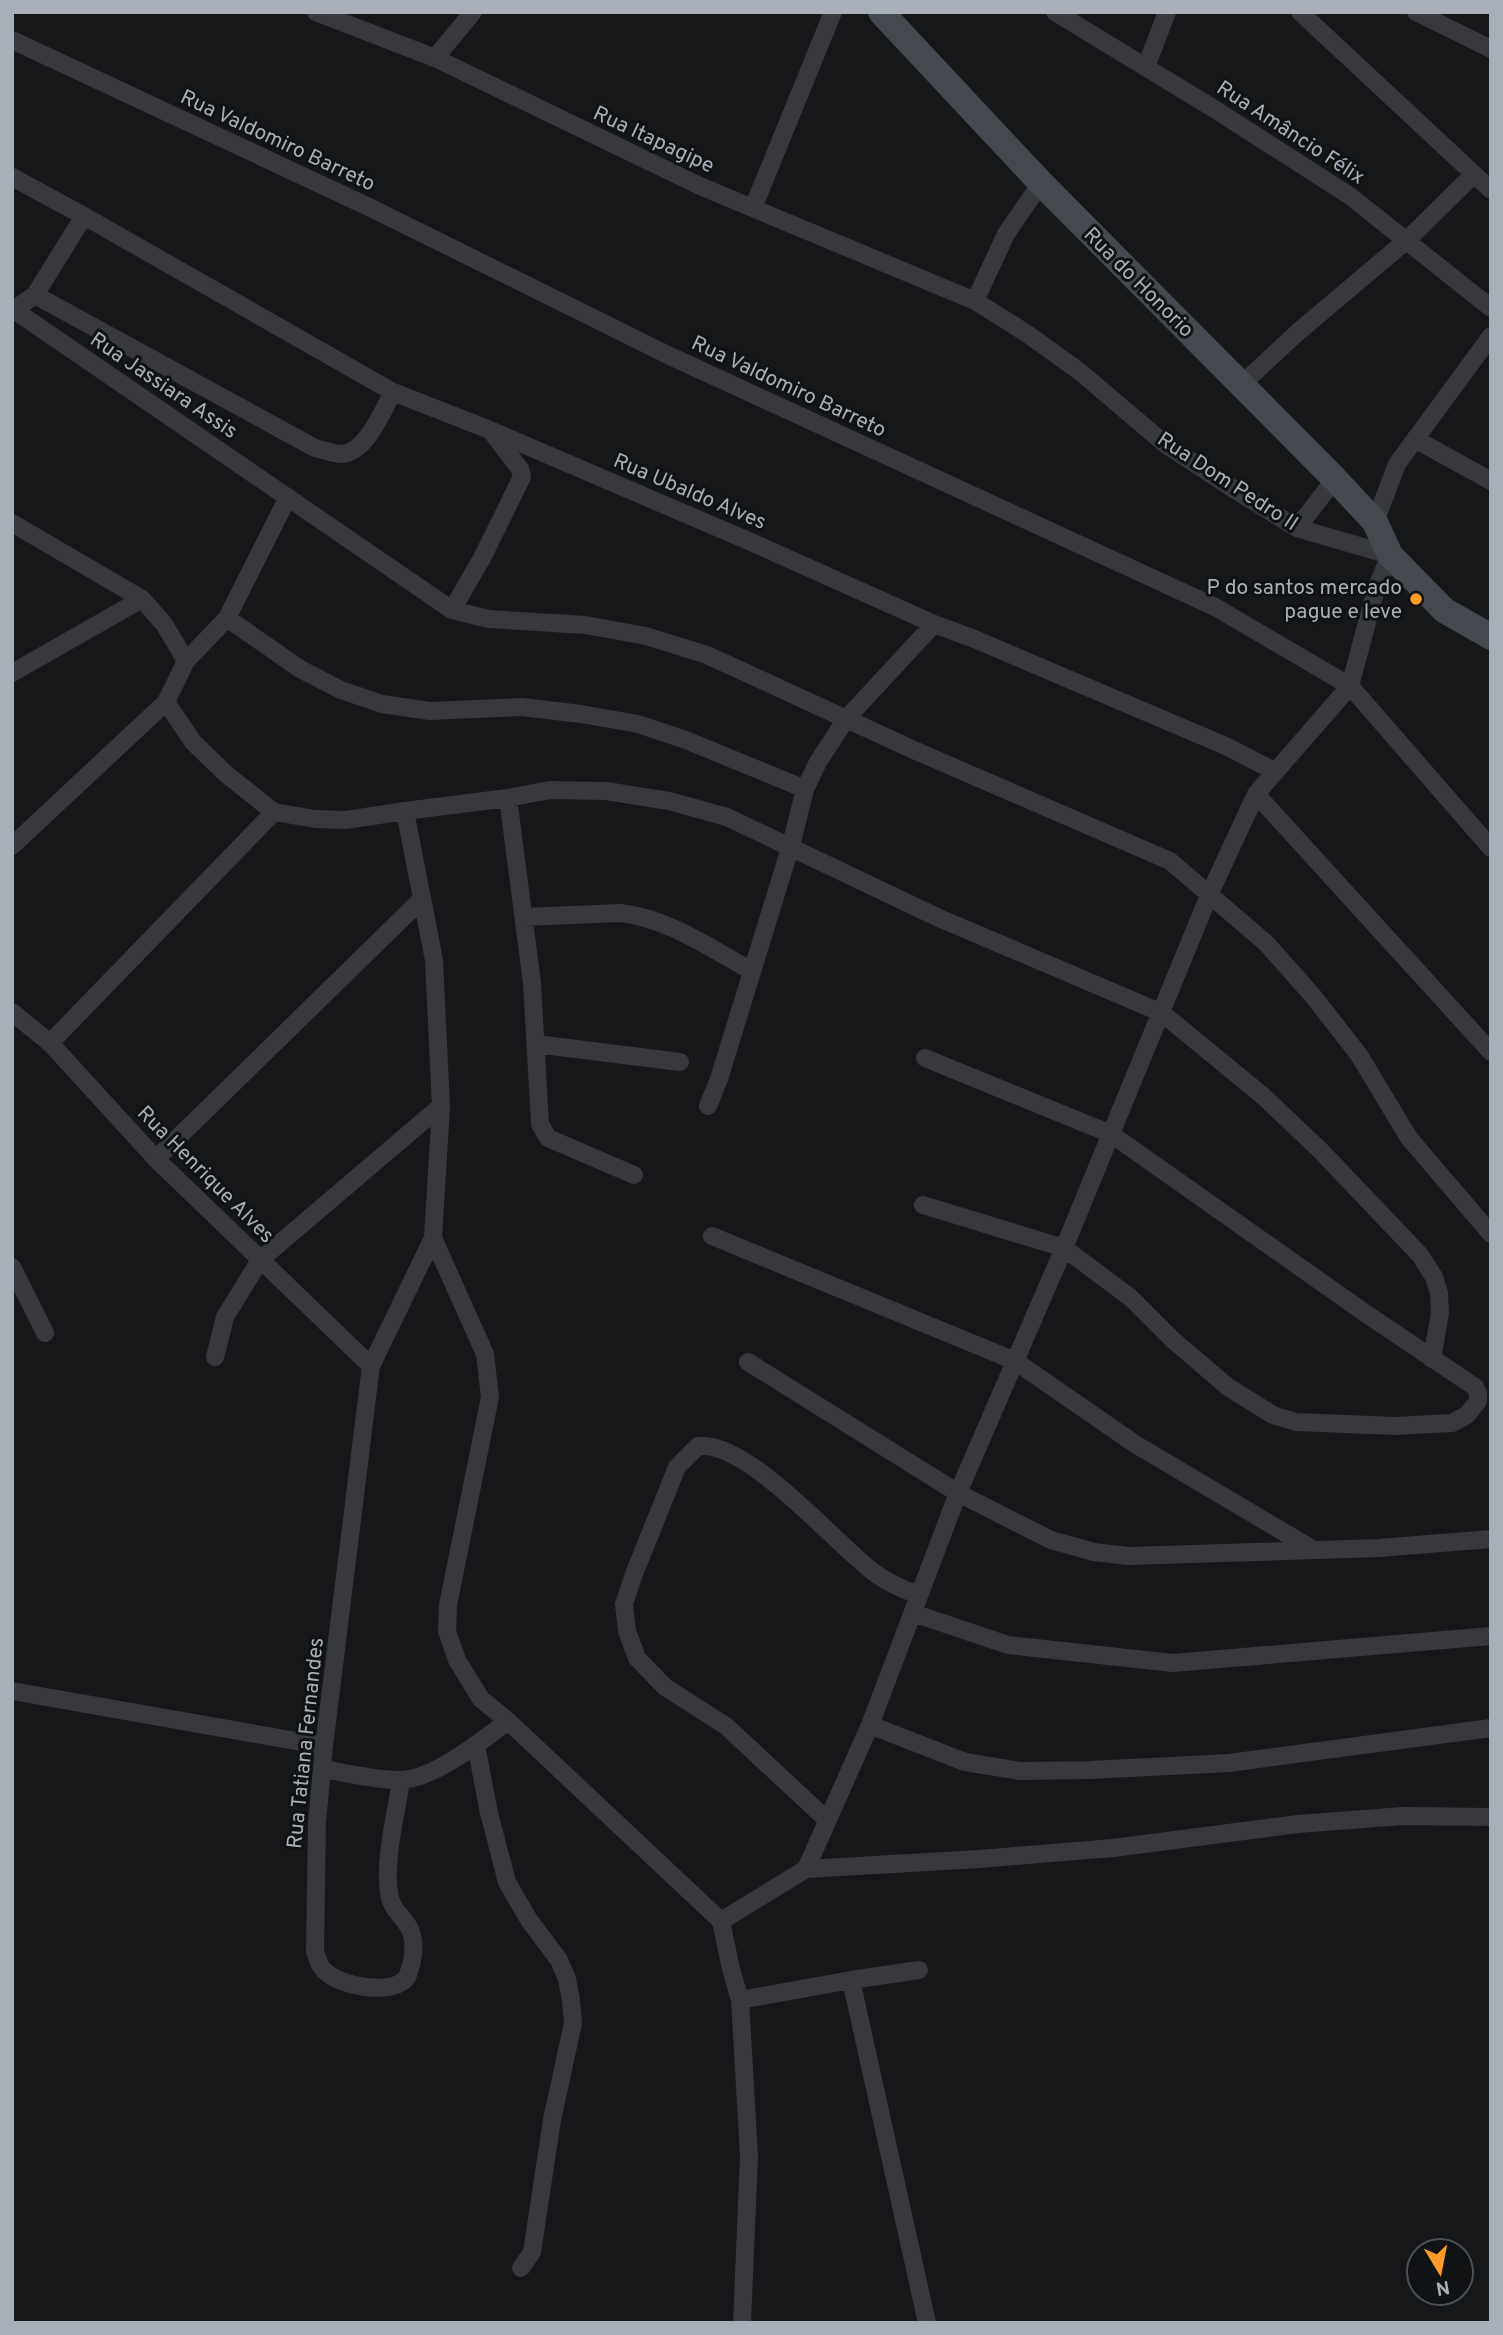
<svg xmlns="http://www.w3.org/2000/svg" width="1503" height="2335" font-family="Overpass,sans-serif">
  <style>
    .lines { fill: none; stroke-linecap: round; stroke-linejoin: round }
    .street { stroke: #37393e; stroke-width: 18 }
    .secondary { stroke: #45484e; stroke-width: 26 }
    .poi-dot { fill: #fe9b29; stroke: #111214; stroke-width: 2.5 }
    .labels { text-anchor: middle; stroke-width: 6; stroke-linejoin: round; paint-order: stroke }
    .street-label { font-size: 21px; fill: #a8afb9; stroke: #111214 }
    .poi-label { font-size: 21px; fill: #a8afb9; stroke: #111214; text-anchor: end }
  </style>
  <rect width="100%" height="100%" fill="#161719"/>
  <g class="lines">
    <path class="street" d="M 316,12 L 435,58 L 700,186 L 975,301 L 1026,333 L 1079,371 L 1165,444 L 1232,488 L 1297,528 L 1390,555 L 1376,589 L 1350,686 L 1256,794 L 1210,893 L 1064,1248 L 958,1493 L 870,1725 L 806,1869 L 721,1921
      M 1055,12 L 1216,110 L 1350,196 L 1491,308
      M 1300,12 L 1491,190
      M 1416,12 L 1491,49
      M 12,40 L 371,208 L 670,356 L 1215,607 L 1350,686 L 1491,848
      M 435,58 L 473,12
      M 1146,67 L 1167,12
      M 12,177 L 84,216
      M 753,208 L 833,12
      M 35,295 L 315,448 C 324,450 334,454 342,454 C 366,453 383,410 393,392
      M 975,301 L 1006,234 L 1041,183
      M 14,310 L 452,610 L 489,619 L 585,625 L 646,636 L 707,655 L 916,751 L 1170,861 L 1266,943 L 1313,996 L 1359,1055 L 1409,1138 L 1491,1234
      M 12,311 L 35,295 L 84,216 L 393,392 L 490,430 L 751,542 L 934,624 L 972,638 L 1228,747 L 1274,771
      M 1241,385 L 1298,332 L 1407,240 L 1474,174
      M 1415,439 L 1491,481
      M 1375,522 L 1397,464 L 1491,336
      M 12,523 L 142,599 L 164,624 L 186,661
      M 1297,528 L 1335,479
      M 452,610 L 482,558 L 522,477 L 520,469 L 491,431
      M 227,618 L 300,669 L 341,690 L 382,704 L 430,711 L 522,707 L 581,714 L 638,724 L 686,740 L 805,789
      M 12,673 L 142,599
      M 166,702 L 193,742 L 226,774 L 274,812 L 315,819 L 346,820 L 405,811 L 434,960 L 441,1106 L 433,1238 L 371,1366 L 324,1746 L 317,1822 L 315,1951 C 317,1957 319,1966 324,1970 C 337,1986 394,1997 407,1977 C 409,1973 411,1965 412,1961 C 420,1918 393,1921 389,1893 C 384,1859 396,1815 401,1781
      M 1256,794 L 1491,1052
      M 508,798 L 532,983 L 540,1124 L 548,1138 L 634,1175
      M 405,811 L 508,798 L 550,790 L 606,791 L 669,801 L 727,817 L 939,918 L 1162,1013 L 1263,1096 L 1320,1150 L 1420,1255 L 1434,1277 L 1439,1293 L 1440,1313 L 1432,1359
      M 12,846 L 166,702 L 186,661 L 227,618 L 288,497
      M 524,917 L 620,913 C 668,918 711,949 752,971
      M 12,1012 L 50,1043 L 156,1159 L 371,1366
      M 50,1043 L 274,812
      M 536,1044 L 680,1062
      M 708,1106 L 719,1079 L 791,845 L 805,789 L 818,762 L 846,719 L 934,624
      M 156,1159 L 422,899
      M 923,1205 L 1064,1248 L 1131,1298 L 1173,1340 L 1228,1387 L 1273,1415 L 1296,1422 L 1395,1426 L 1452,1423 L 1467,1415 L 1478,1401 L 1478,1393 L 1475,1387 L 1365,1313 L 1111,1134 L 925,1058
      M 712,1236 L 1015,1361 L 1135,1444 L 1314,1550
      M 433,1238 L 485,1354 L 490,1397 L 448,1605 L 447,1631 L 457,1660 L 481,1699 L 508,1721 L 721,1921 L 731,1969 L 740,2000 L 749,2156 L 742,2323
      M 12,1267 L 45,1333
      M 215,1357 L 225,1317 L 260,1260 L 441,1106
      M 748,1362 L 958,1493 L 1051,1540 L 1094,1552 L 1128,1556 L 1379,1548 L 1491,1539
      M 913,1613 L 1008,1645 L 1173,1663 L 1491,1636
      M 12,1691 L 324,1746
      M 870,1725 L 965,1762 L 1020,1771 L 1090,1770 L 1229,1763 L 1491,1728
      M 476,1745 L 489,1813 L 507,1882 L 529,1920 L 559,1960 L 567,1979 L 571,2000 L 573,2023 L 552,2120 L 532,2252 L 521,2268
      M 322,1769 C 347,1773 374,1780 399,1780 C 431,1781 483,1740 508,1721
      M 827,1820 L 726,1726 L 665,1687 L 637,1658 L 627,1631 L 624,1604 L 634,1574 L 677,1467 L 698,1446 C 749,1441 834,1543 876,1574 C 889,1583 904,1590 919,1595
      M 806,1869 L 979,1859 L 1113,1848 L 1298,1824 L 1403,1816 L 1491,1817
      M 851,1980 L 927,2323
      M 740,2000 L 851,1980 L 919,1970"/>
    <path class="secondary" d="M 881,12 L 1041,183 L 1335,479 L 1375,522 L 1390,555 L 1444,610 L 1491,637"/>
  </g>
  <circle class="poi-dot" cx="1416" cy="599" r="7"/>
  <g class="labels">
    <g class="street-label">
      <text transform="translate(1291 132) rotate(33)" y="7">Rua Amâncio Félix</text>
      <text transform="translate(654 139) rotate(25)" y="7">Rua Itapagipe</text>
      <text transform="translate(278 140) rotate(25)" y="7">Rua Valdomiro Barreto</text>
      <text transform="translate(1139 282) rotate(45)" y="7">Rua do Honorio</text>
      <text transform="translate(164 385) rotate(34)" y="7">Rua Jassiara Assis</text>
      <text transform="translate(789 386) rotate(25)" y="7">Rua Valdomiro Barreto</text>
      <text transform="translate(1228 481) rotate(33)" y="7">Rua Dom Pedro II</text>
      <text transform="translate(690 491) rotate(23)" y="7">Rua Ubaldo Alves</text>
      <text transform="translate(206 1174) rotate(45)" y="7">Rua Henrique Alves</text>
      <text transform="translate(305 1743) rotate(-84)" y="7">Rua Tatiana Fernandes</text>
    </g>
    <g class="poi-label">
      <text x="1402" y="594">P do santos mercado<tspan x="1402" dy="24">pague e leve</tspan></text>
    </g>
  </g>
  <rect width="1503" height="2335" fill="none" stroke="#a8afb9" stroke-width="28"/>
  <g transform="translate(1440 2272) rotate(170)"><circle r="33" fill="#111214" stroke="#4d5156" stroke-width="2"/>
  <path d="M0-5L12 26L0 18L-12 26Z" fill="#fe9b29"/>
  <text y="-10" font-size="19" font-weight="bold" text-anchor="middle" fill="#a8afb9">N</text>
  </g>
</svg>
